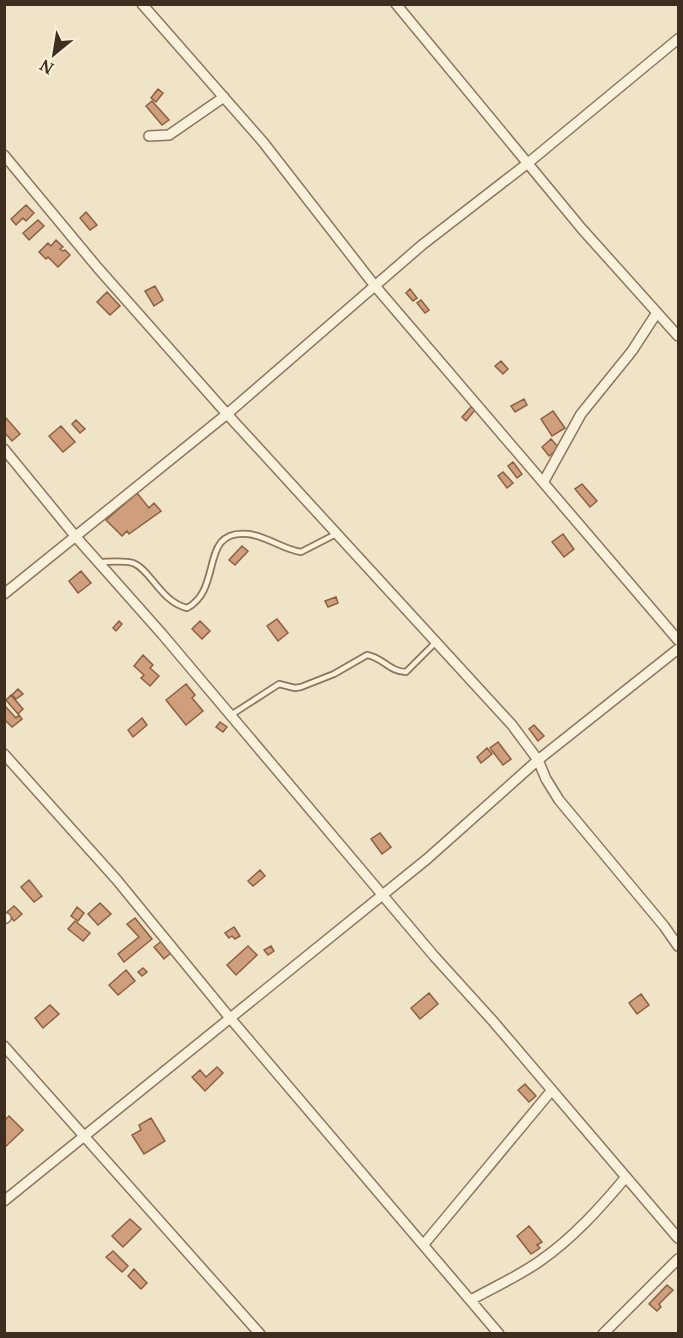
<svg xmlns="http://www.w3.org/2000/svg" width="683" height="1338" font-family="'Noto Serif',serif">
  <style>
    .building { fill: #cf9f7d; stroke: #8d5f41; stroke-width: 1.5 }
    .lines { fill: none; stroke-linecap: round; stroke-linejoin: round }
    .lane-casing { stroke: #8d765c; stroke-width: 8 }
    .street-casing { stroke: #8d765c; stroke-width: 12 }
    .lane { stroke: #faf1dc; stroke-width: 4.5 }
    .street { stroke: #faf1dc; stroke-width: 9 }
  </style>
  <rect width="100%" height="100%" fill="#f0e4c8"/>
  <path class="building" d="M 158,89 L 163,93 L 156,102 L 151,98 Z
    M 152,101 L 169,120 L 162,125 L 146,106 Z
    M 26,205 L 34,213 L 26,221 L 23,218 L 16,225 L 11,219 Z
    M 86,212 L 97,225 L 90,230 L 80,218 Z
    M 38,220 L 44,226 L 29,240 L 23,233 Z
    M 56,240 L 63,247 L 60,249 L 63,251 L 65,250 L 70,255 L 58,267 L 48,257 L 46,259 L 39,252 L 48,243 L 51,246 Z
    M 155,286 L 163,300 L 154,306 L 145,291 Z
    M 410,289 L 417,298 L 413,301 L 406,293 Z
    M 107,292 L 120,306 L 110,315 L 97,302 Z
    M 421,300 L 429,310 L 425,313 L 417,303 Z
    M 501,361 L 508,369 L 503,374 L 495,366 Z
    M 524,399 L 527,405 L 515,412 L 511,406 Z
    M 471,407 L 475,410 L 466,421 L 462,417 Z
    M 553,411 L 565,428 L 552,436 L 541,419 Z
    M 6,418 L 20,434 L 12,441 L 4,432 L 4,420 Z
    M 76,420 L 85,429 L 80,433 L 72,424 Z
    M 61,426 L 75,442 L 63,452 L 49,436 Z
    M 551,439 L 559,448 L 549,456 L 542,447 Z
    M 513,462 L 522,474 L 517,478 L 508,466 Z
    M 503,472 L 513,483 L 507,488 L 498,476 Z
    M 582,484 L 597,501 L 590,507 L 575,489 Z
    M 137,493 L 149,508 L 154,503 L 161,511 L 129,534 L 127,531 L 122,536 L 106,520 Z
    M 563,534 L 574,549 L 564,557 L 552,542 Z
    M 242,546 L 248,551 L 235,565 L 229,560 Z
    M 81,571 L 91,583 L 78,593 L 69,581 Z
    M 336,597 L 338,603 L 328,607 L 325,601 Z
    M 277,619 L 288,633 L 278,641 L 267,626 Z
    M 119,621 L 122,624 L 116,631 L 113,628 Z
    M 200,621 L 210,631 L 202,639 L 192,629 Z
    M 143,655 L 153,665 L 150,668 L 159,676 L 150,686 L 141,678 L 144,675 L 134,666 Z
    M 186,684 L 195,695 L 192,698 L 203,711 L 186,725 L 166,700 Z
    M 18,689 L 23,694 L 16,699 L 12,695 Z
    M 11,695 L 23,709 L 18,714 L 6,700 Z
    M 4,705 L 16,718 L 19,715 L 22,719 L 12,727 L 4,719 Z
    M 142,718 L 147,725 L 133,737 L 128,730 Z
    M 220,722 L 227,727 L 223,732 L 216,727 Z
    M 534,725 L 544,736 L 538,741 L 529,729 Z
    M 498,742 L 511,759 L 503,765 L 490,748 Z
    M 487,748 L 492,754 L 481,763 L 477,757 Z
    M 380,833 L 391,847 L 382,854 L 371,839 Z
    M 260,870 L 265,876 L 253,886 L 248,881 Z
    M 29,880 L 42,896 L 34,902 L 21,887 Z
    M 100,903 L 111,914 L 98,925 L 88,914 Z
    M 14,906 L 22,914 L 14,921 L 7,912 Z
    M 77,907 L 84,913 L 78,921 L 71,916 Z
    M 135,918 L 152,939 L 124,962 L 118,954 L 139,937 L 127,924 Z
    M 75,921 L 90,933 L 83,941 L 68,929 Z
    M 234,927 L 240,936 L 235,939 L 232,936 L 229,938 L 225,933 Z
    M 163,940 L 172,952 L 164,959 L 154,947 Z
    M 248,946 L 257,955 L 236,975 L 227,965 Z
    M 271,946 L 274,951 L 268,955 L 264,950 Z
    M 143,968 L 147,972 L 142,976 L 138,972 Z
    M 126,970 L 135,981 L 118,995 L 109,985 Z
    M 429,993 L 438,1004 L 420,1019 L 411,1008 Z
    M 641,994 L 649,1005 L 637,1014 L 629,1003 Z
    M 50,1005 L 59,1014 L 43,1028 L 35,1018 Z
    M 217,1067 L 223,1073 L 205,1091 L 192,1077 L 200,1070 L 206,1077 Z
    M 525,1084 L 536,1096 L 529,1102 L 518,1090 Z
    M 9,1116 L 23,1130 L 4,1148 L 4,1121 Z
    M 151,1118 L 165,1141 L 144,1154 L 132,1135 L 141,1130 L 139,1125 Z
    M 130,1219 L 141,1229 L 123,1247 L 112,1236 Z
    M 529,1226 L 542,1242 L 537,1245 L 540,1248 L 531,1254 L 517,1236 Z
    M 113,1251 L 128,1266 L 122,1272 L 106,1257 Z
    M 134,1269 L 147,1283 L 141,1289 L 128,1276 Z
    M 667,1285 L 673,1290 L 659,1304 L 661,1307 L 657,1311 L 649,1304 Z"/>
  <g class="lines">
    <defs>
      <path id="lane" d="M 99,562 C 109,562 123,560 133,563 C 151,570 161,602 187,608 C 224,588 198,529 248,534 C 267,536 282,549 301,552 L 338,533
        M 231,715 L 279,684 L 295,688 L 301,687 L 334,674 L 367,655 C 382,657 390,672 406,672 L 437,641"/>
      <path id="street" d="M 142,4 L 263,142 L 375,286 L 678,640
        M 396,4 L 582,229 L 678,336
        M 149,136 L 169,135 L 224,97
        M 4,155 L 97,267 L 227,414 L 512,725 L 538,760 L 546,779 L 559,800 L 664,926 L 678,946
        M 4,449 L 76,537 L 162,634 L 434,956 L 492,1020 L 678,1238
        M 544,481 L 581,414 L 632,351 L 656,314
        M 4,594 L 227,414 L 422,245 L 528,163 L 678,39
        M 4,754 L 116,879 L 230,1018 L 499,1334
        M 4,919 L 6,918
        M 4,1046 L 260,1334
        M 4,1201 L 427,859 L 538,760 L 678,649
        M 424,1244 L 552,1090
        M 471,1300 C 494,1287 519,1276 540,1261 C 573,1238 600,1208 626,1177
        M 603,1334 L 678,1259"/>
    </defs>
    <use href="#lane" class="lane-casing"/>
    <use href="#street" class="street-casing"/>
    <use href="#lane" class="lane"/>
    <use href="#street" class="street"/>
  </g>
  <rect width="683" height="1338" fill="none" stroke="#3d2e20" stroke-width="12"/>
  <g transform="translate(54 54) rotate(210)" stroke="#f7eed8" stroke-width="4.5" paint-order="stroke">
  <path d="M0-4.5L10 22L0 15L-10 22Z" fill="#3d2e20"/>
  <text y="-9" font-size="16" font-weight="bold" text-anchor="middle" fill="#3d2e20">N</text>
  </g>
</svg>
